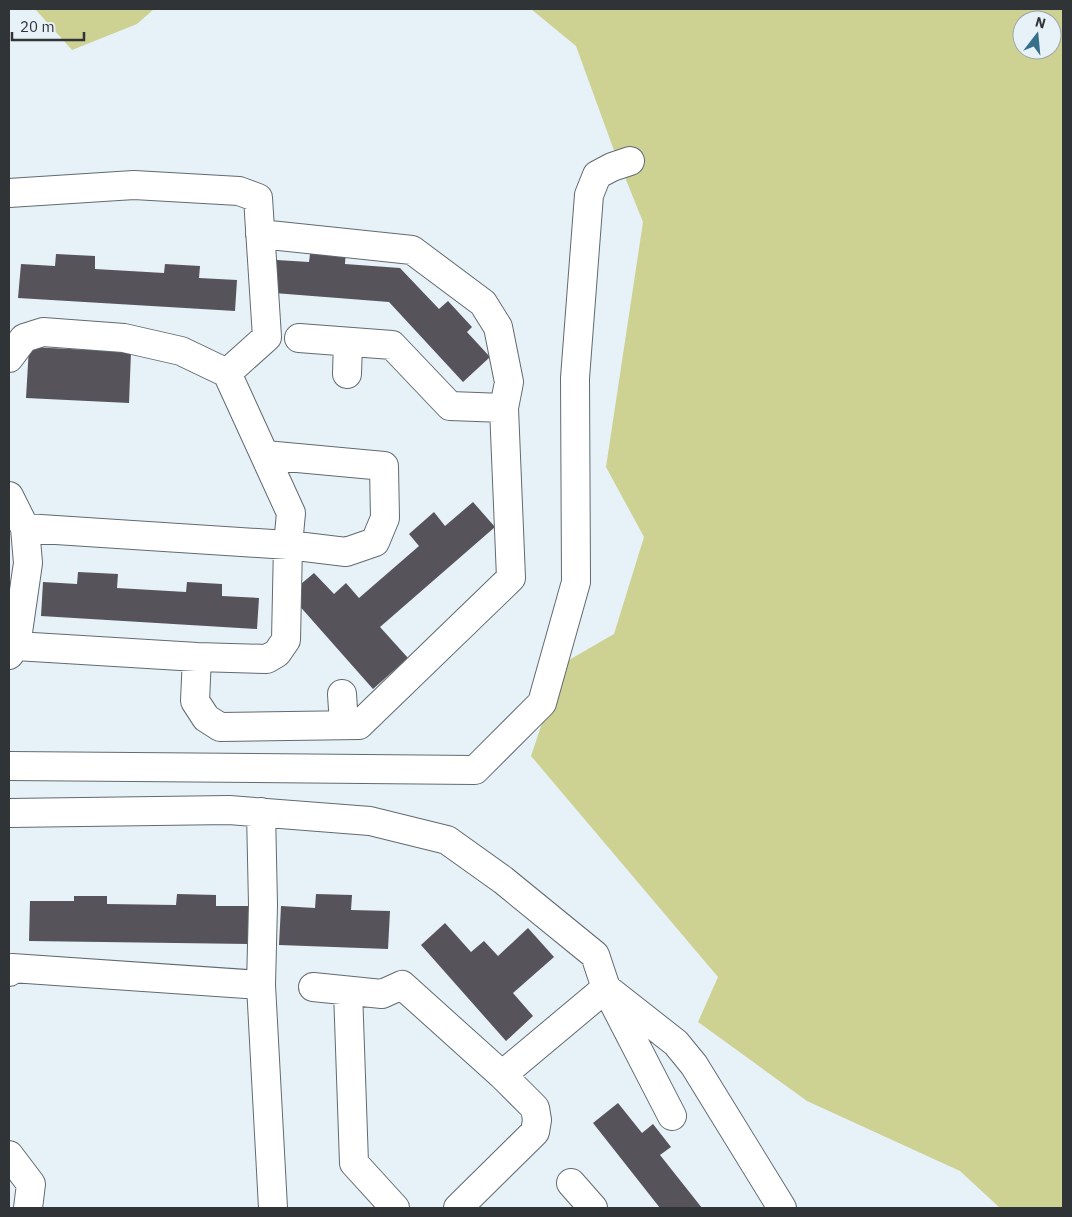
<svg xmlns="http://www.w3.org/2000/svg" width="1072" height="1217" font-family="'IBM Plex Sans',sans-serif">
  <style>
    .green { fill: #cdd293; fill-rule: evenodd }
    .building { fill: #57535b }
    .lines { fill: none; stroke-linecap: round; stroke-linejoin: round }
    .minor-casing { stroke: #616a70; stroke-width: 30 }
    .minor { stroke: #fff; stroke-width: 28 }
  </style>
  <rect width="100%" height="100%" fill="#e7f1f8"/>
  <path class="green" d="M 35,9 L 154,9 L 137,24 L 72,50 Z
    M 531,9 L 1063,9 L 1063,1208 L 1000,1208 L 960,1171 L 807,1101 L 698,1022 L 718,977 L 531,756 L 562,664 L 614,634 L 644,537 L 606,467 L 643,222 L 612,145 L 576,46 ZM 1022,20 L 1052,20 L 1052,50 L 1022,50 Z"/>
  <path class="building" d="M 311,246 L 346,249 L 345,264 L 400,268 L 439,309 L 448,301 L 472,327 L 467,332 L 490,357 L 463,382 L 389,302 L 274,293 L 277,260 L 309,262 Z
    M 56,254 L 95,256 L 95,269 L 164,273 L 165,264 L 200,266 L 199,278 L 237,280 L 235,311 L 18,298 L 21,264 L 55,266 Z
    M 29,347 L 131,352 L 129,403 L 26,398 Z
    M 473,502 L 495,527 L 380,627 L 408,658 L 373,689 L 289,594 L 314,573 L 334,594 L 346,583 L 359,598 L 419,546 L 409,534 L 434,512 L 445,526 Z
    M 78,572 L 118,574 L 117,588 L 186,592 L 187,582 L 222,584 L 222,596 L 259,598 L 257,629 L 41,616 L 43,582 L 77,584 Z
    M 177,894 L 216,895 L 216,906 L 250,906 L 249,944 L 29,941 L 30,901 L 74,901 L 74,896 L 107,896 L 107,904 L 176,905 Z
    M 316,894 L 352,895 L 351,910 L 390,911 L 388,949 L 279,945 L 281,906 L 315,908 Z
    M 445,923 L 471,952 L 484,941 L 498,956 L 528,928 L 554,957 L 513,993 L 533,1016 L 506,1041 L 421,945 Z
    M 618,1103 L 642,1133 L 653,1124 L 671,1147 L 660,1155 L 702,1208 L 660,1208 L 593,1123 Z"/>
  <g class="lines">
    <defs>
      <path id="minor" d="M 9,193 L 134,185 L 239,191 L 258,198 L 267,337 L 227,373
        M 299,338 L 392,345 L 450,406 L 504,408
        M 9,358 L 24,338 L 43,332 L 124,338 L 181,351 L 227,373 L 291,513 L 288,545 L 286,640 L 277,653 L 267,659 L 197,657 L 16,646
        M 347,374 L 348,342
        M 9,496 L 25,528 L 28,563 L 16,646 L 9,655
        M 25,528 L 288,545 L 346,552 L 375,542 L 385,518 L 384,466 L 265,455
        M 197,657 L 195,701 L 206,718 L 220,727 L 359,725 L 511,578 L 504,408 L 509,382 L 498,327 L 483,303 L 412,250 L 260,234
        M 342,694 L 344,725
        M 9,766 L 475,770 L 542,703 L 576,582 L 575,378 L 589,195 L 597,175 L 612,167 L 630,161
        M 261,812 L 263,905 L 261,985 L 273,1208
        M 9,813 L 229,810 L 370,821 L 447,840 L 503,880 L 595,955 L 606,988 L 672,1116
        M 9,972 L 12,968 L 261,985
        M 313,987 L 382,994 L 402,985 L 502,1075 L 535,1108 L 537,1120 L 535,1132 L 458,1208
        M 348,991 L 354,1163 L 395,1208
        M 502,1075 L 606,988 L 676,1043 L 694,1065 L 782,1208
        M 9,1155 L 31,1184 L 28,1208
        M 571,1183 L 593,1208"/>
    </defs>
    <use href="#minor" class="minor-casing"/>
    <use href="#minor" class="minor"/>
  </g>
  <rect width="1072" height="1217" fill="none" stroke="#313437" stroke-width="20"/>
  <g transform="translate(1037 35) rotate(16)"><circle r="24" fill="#e7f1f8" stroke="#9ea5ab"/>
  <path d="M0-4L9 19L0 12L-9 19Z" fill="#367089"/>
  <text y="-8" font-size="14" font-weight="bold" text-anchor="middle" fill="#313437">N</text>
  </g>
  <path d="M12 32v8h72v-8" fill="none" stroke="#313437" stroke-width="2.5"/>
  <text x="20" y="32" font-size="15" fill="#313437" stroke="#e7f1f8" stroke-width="4" paint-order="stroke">20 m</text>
</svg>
